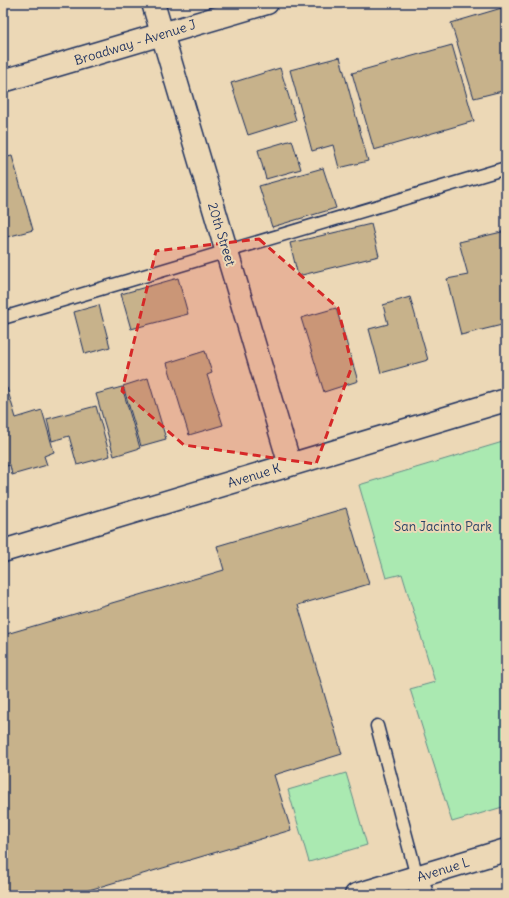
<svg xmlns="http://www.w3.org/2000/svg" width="509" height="898" font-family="Delius,sans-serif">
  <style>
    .green { fill: #aae9b1; stroke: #628c88 }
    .building { fill: #c7b28b; stroke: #1b2f5e }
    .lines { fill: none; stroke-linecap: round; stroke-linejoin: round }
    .lane-casing { stroke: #1b2f5e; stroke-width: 15 }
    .street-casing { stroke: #1b2f5e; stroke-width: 25 }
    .primary-casing { stroke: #1b2f5e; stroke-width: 25 }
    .lane { stroke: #ecd8b6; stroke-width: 12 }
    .street { stroke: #ecd8b6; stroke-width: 22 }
    .primary { stroke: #ecd8b6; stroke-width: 22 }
    .marked { fill: #d62828; fill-opacity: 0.2; stroke: #d62828; stroke-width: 3; stroke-dasharray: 8 5; stroke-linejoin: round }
    .labels { text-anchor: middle; stroke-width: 4; stroke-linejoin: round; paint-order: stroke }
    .street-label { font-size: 13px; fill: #1b2f5e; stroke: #ecd8b6 }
    .park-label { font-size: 13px; fill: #294266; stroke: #ecd8b6 }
  </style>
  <rect width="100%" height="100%" fill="#ecd8b6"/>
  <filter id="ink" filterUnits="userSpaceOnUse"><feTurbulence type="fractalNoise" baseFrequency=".025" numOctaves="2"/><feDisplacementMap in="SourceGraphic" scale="8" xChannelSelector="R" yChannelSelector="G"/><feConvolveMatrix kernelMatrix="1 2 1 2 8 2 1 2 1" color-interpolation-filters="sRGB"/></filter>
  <g filter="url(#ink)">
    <path class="green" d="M 506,441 L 506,806 L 452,822 L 410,689 L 435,682 L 402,574 L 386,578 L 359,485 Z
      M 346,773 L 367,845 L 309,862 L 288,790 Z"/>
    <path class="building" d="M 505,7 L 506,9 L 506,90 L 474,98 L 451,23 Z
      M 452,45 L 474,121 L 374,150 L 352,73 Z
      M 340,57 L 368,161 L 339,168 L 333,145 L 312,151 L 290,70 Z
      M 280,68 L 296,120 L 248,135 L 231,83 Z
      M 292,140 L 301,169 L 266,179 L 258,150 Z
      M 12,156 L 33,230 L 3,238 L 3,158 Z
      M 323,168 L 336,208 L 272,227 L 259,186 Z
      M 371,224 L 379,256 L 298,276 L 290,243 Z
      M 506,231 L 506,324 L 461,335 L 447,279 L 468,275 L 459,242 Z
      M 178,278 L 188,314 L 131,329 L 121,294 Z
      M 410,297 L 428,360 L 381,373 L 369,329 L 388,324 L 383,305 Z
      M 99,305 L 110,347 L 85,354 L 74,312 Z
      M 336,308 L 358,381 L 324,392 L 301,318 Z
      M 205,351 L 212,373 L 207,375 L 223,425 L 189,435 L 167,363 Z
      M 148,378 L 166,439 L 141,446 L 123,386 Z
      M 122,387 L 140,448 L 114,456 L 96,394 Z
      M 7,388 L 16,418 L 42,410 L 54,452 L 44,456 L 47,465 L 12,475 L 10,465 L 3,467 L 3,389 Z
      M 96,406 L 110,456 L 77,465 L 69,436 L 52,441 L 47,419 Z
      M 346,508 L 369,584 L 298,605 L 342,754 L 274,775 L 291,830 L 72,895 L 3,895 L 3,635 L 224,570 L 217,546 Z"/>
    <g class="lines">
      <defs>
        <path id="lane" d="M 3,318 L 506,168
          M 377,726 L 417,877"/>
        <path id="street" d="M 153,3 L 290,465
          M 3,551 L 506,400
          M 417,877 L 422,895
          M 356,895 L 506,850"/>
        <path id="primary" d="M 3,81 L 267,3"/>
      </defs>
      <use href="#lane" class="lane-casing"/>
      <use href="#street" class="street-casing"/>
      <use href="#primary" class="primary-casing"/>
      <use href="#lane" class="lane"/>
      <use href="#street" class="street"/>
      <use href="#primary" class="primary"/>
    </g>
  </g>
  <path class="marked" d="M 259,239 L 338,308 L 352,366 L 316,464 L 184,445 L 122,391 L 156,251 Z"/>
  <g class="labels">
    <g class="street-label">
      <text transform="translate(135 42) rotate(-17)" y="5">Broadway - Avenue J</text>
      <text transform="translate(222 234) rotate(73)" y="5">20th Street</text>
      <text transform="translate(254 475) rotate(-17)" y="5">Avenue K</text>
      <text transform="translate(443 869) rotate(-17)" y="5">Avenue L</text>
    </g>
    <g class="park-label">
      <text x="443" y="531">San Jacinto Park</text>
    </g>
  </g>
  <rect width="509" height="898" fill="none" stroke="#ecd8b6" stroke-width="16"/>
  <rect x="8" y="8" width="493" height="882" fill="none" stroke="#1b2f5e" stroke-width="1.5" filter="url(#ink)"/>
</svg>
